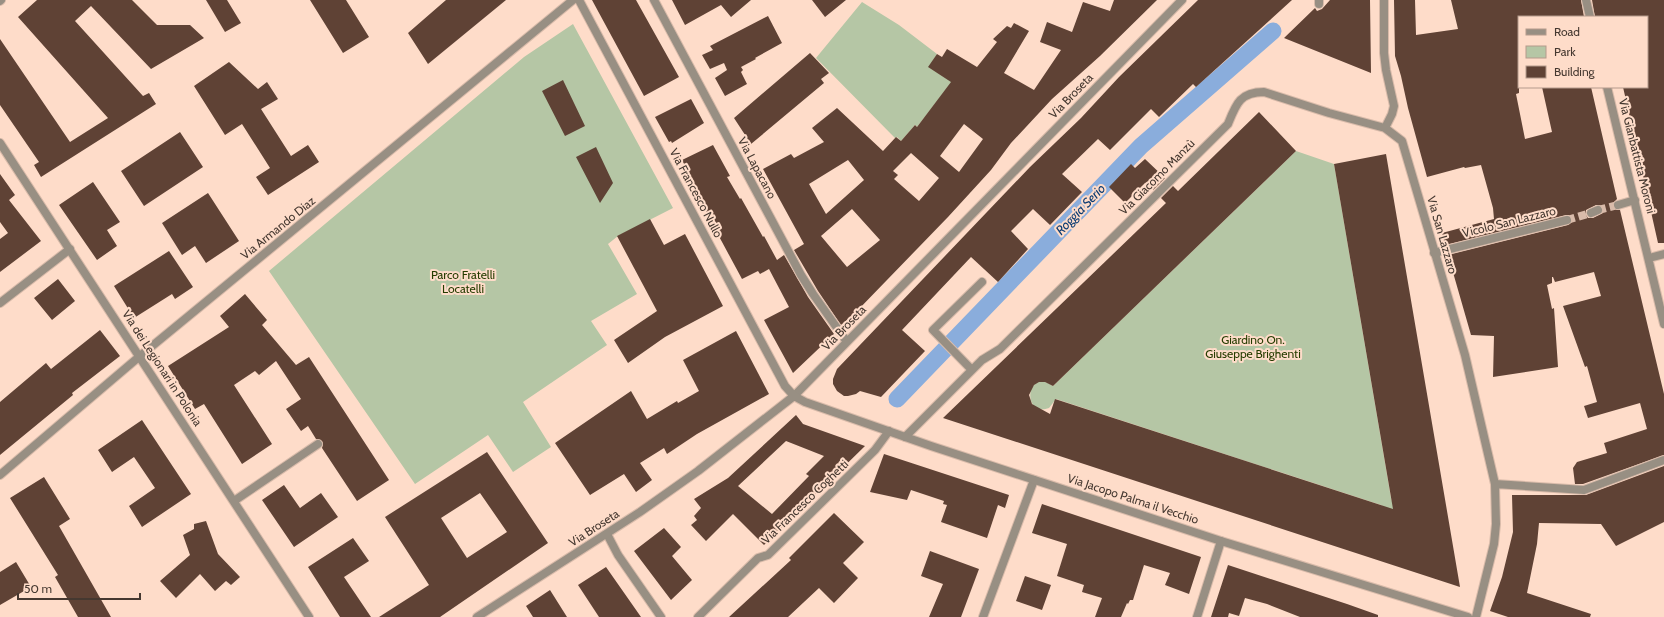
<svg xmlns="http://www.w3.org/2000/svg" width="1664" height="617" font-family="Cabin,sans-serif">
  <style>
    .green { fill: #b5c6a5 }
    .lines { fill: none; stroke-linecap: round; stroke-linejoin: round }
    .canal { stroke: #8aaddc; stroke-width: 17 }
    .building { fill: #5f4235; fill-rule: evenodd }
    .minor-tunnel { stroke: #d9bbaa; stroke-width: 8; stroke-dasharray: 8 4; stroke-linecap: butt }
    .minor-casing { stroke: #d9bbaa; stroke-width: 10 }
    .tertiary-casing { stroke: #d9bbaa; stroke-width: 10 }
    .minor { stroke: #988f83; stroke-width: 8 }
    .tertiary { stroke: #988f83; stroke-width: 8 }
    .labels { text-anchor: middle; stroke-width: 4; stroke-linejoin: round; paint-order: stroke }
    .street-label { font-size: 12px; fill: #453830; stroke: #fedcc9 }
    .park-label { font-size: 12px; fill: #253c00; stroke: #fedcc9 }
    .water-label { font-size: 13px; font-style: italic; fill: #093a72; stroke: #fedcc9 }
  </style>
  <rect width="100%" height="100%" fill="#fedcc9"/>
  <path class="green" d="M 862,2 L 899,25 L 937,54 L 929,67 L 955,84 L 951,83 L 917,127 L 915,125 L 901,141 L 897,137 L 895,138 L 816,58 Z
    M 573,24 L 673,208 L 618,236 L 608,244 L 637,294 L 591,321 L 607,345 L 523,402 L 551,447 L 513,472 L 488,435 L 415,484 L 269,271 L 524,57 Z
    M 1296,151 L 1334,164 L 1391,498 L 1396,514 L 1381,505 L 1056,399 L 1049,408 C 1021,418 1026,366 1053,386 Z"/>
  <g class="lines">
    <path class="canal" d="M 897,399 L 1141,146 L 1273,31"/>
  </g>
  <path class="building" d="M 37,0 L 132,0 L 157,25 L 190,25 L 204,38 L 151,69 L 91,6 L 75,21 L 143,96 L 149,93 L 156,104 L 41,177 L 34,165 L 39,162 L 0,105 L 0,39 L 70,142 L 108,118 L 18,17 Z
    M 206,0 L 227,0 L 241,23 L 225,32 Z
    M 310,0 L 346,0 L 369,37 L 343,53 Z
    M 446,0 L 506,0 L 428,64 L 408,33 Z
    M 592,0 L 636,0 L 679,77 L 644,96 Z
    M 672,0 L 751,0 L 731,17 L 721,5 L 685,25 Z
    M 812,0 L 846,0 L 825,17 Z
    M 1114,0 L 1157,0 L 1100,56 L 1052,99 L 1011,143 L 991,170 L 948,217 L 856,312 L 841,325 L 818,291 L 794,250 L 804,244 L 763,169 L 791,154 L 794,158 L 824,142 L 812,128 L 837,108 L 883,151 L 896,137 L 901,141 L 915,125 L 917,127 L 951,82 L 928,67 L 937,54 L 942,57 L 947,49 L 977,67 L 997,42 L 993,39 L 1007,26 L 1011,28 L 1014,23 L 1029,31 L 1004,73 L 1034,90 L 1061,50 L 1040,42 L 1047,22 L 1072,32 L 1083,2 L 1110,11 ZM 964,124 L 983,139 L 959,172 L 940,156 ZM 911,153 L 939,178 L 919,201 L 894,179 L 898,175 L 893,171 ZM 848,160 L 864,180 L 826,214 L 809,184 ZM 852,209 L 880,240 L 847,267 L 821,236 Z
    M 1198,0 L 1292,0 L 1196,87 L 1193,84 L 1159,117 L 1151,109 L 1110,150 L 1098,139 L 1062,174 L 1082,192 L 1050,225 L 1033,209 L 1011,231 L 1028,249 L 998,282 L 971,257 L 902,330 L 925,351 L 881,397 L 860,391 L 856,394 L 848,396 L 844,396 L 837,391 L 833,384 L 833,379 L 837,369 L 1030,167 L 1081,118 L 1119,77 Z
    M 1330,0 L 1370,0 L 1371,73 L 1284,38 L 1315,8 L 1317,11 L 1322,9 Z
    M 1394,0 L 1415,0 L 1416,35 L 1458,29 L 1451,0 L 1581,0 L 1584,17 L 1519,17 L 1519,93 L 1516,94 L 1525,139 L 1552,132 L 1542,87 L 1591,87 L 1617,199 L 1614,202 L 1613,206 L 1615,209 L 1620,210 L 1664,394 L 1664,455 L 1583,484 L 1575,484 L 1573,468 L 1577,462 L 1607,453 L 1604,443 L 1647,429 L 1640,403 L 1588,418 L 1584,406 L 1597,402 L 1587,366 L 1585,367 L 1563,306 L 1601,296 L 1594,272 L 1555,282 L 1553,277 L 1552,277 L 1552,283 L 1547,285 L 1552,309 L 1554,308 L 1558,367 L 1493,377 L 1494,336 L 1471,335 L 1448,255 L 1568,225 L 1572,222 L 1572,218 L 1569,215 L 1566,215 L 1445,245 L 1442,233 L 1494,219 L 1493,208 L 1481,165 L 1465,168 L 1464,167 L 1427,177 L 1408,108 L 1401,76 L 1395,56 ZM 1596,205 L 1602,206 L 1603,210 L 1603,213 L 1593,218 L 1588,218 L 1586,215 L 1586,210 Z
    M 1592,0 L 1664,0 L 1664,243 L 1658,243 L 1623,87 L 1647,87 L 1647,17 L 1595,17 Z
    M 768,16 L 782,43 L 755,58 L 756,59 L 741,67 L 743,70 L 741,72 L 747,84 L 725,96 L 715,78 L 727,70 L 724,63 L 710,69 L 702,55 L 713,50 L 710,46 Z
    M 810,53 L 829,73 L 821,79 L 824,83 L 751,144 L 734,118 Z
    M 229,62 L 258,89 L 267,82 L 278,99 L 261,109 L 291,156 L 308,145 L 319,162 L 268,195 L 256,177 L 270,168 L 242,124 L 225,135 L 194,86 Z
    M 563,80 L 585,126 L 565,136 L 542,91 Z
    M 691,99 L 704,123 L 672,143 L 671,141 L 669,142 L 655,117 Z
    M 1259,112 L 1296,151 L 1053,386 L 1045,382 L 1039,382 L 1034,385 L 1029,395 L 1032,404 L 1050,414 L 1055,399 L 1393,509 L 1334,164 L 1386,154 L 1460,587 L 943,418 L 1166,203 L 1161,198 L 1173,186 L 1178,191 Z
    M 180,132 L 203,167 L 144,206 L 121,171 Z
    M 713,145 L 730,176 L 727,177 L 740,199 L 741,198 L 763,237 L 764,236 L 777,260 L 784,255 L 808,297 L 834,334 L 793,373 L 764,320 L 789,307 L 769,269 L 760,274 L 758,271 L 742,279 L 701,203 L 704,202 L 682,160 Z
    M 596,147 L 613,183 L 600,203 L 576,157 Z
    M 1145,159 L 1165,178 L 1153,190 L 1145,183 L 1125,203 L 1109,187 L 1131,164 L 1135,168 Z
    M 0,174 L 15,195 L 9,200 L 41,241 L 0,272 L 0,239 L 8,233 L 0,222 Z
    M 93,182 L 120,222 L 107,230 L 117,246 L 97,260 L 59,205 Z
    M 208,193 L 239,241 L 206,263 L 195,246 L 182,255 L 162,223 Z
    M 650,219 L 664,245 L 685,234 L 723,306 L 665,337 L 628,363 L 614,340 L 657,311 L 617,236 Z
    M 169,251 L 193,287 L 175,299 L 172,294 L 134,318 L 114,286 Z
    M 58,279 L 75,301 L 52,320 L 34,298 Z
    M 245,294 L 267,320 L 262,325 L 296,365 L 309,357 L 389,480 L 357,501 L 322,448 L 323,444 L 322,441 L 316,439 L 308,426 L 301,431 L 286,409 L 301,399 L 276,361 L 259,375 L 255,371 L 234,385 L 272,444 L 242,464 L 204,404 L 195,409 L 168,366 L 229,327 L 220,316 Z
    M 100,330 L 120,356 L 72,393 L 73,395 L 0,455 L 0,402 L 46,363 L 51,369 Z
    M 736,331 L 769,394 L 697,434 L 667,454 L 664,448 L 640,463 L 652,480 L 636,492 L 624,474 L 590,495 L 555,443 L 631,391 L 647,419 L 677,401 L 678,403 L 699,391 L 683,360 Z
    M 796,415 L 803,424 L 865,446 L 764,545 L 733,514 L 706,541 L 691,525 L 697,520 L 694,516 L 701,508 L 694,499 L 728,478 ZM 786,441 L 824,456 L 806,474 L 809,476 L 772,514 L 738,486 Z
    M 142,420 L 191,494 L 142,527 L 129,506 L 155,488 L 134,457 L 112,472 L 98,450 Z
    M 487,452 L 548,543 L 440,617 L 379,617 L 429,585 L 385,517 ZM 480,493 L 507,532 L 467,558 L 441,518 Z
    M 884,454 L 1009,495 L 1005,508 L 998,505 L 987,538 L 941,522 L 947,505 L 943,504 L 944,501 L 911,490 L 907,500 L 870,492 Z
    M 1664,466 L 1664,522 L 1616,546 L 1601,524 L 1539,523 L 1537,544 L 1527,593 L 1591,614 L 1590,617 L 1508,617 L 1490,611 L 1502,577 L 1513,532 L 1512,495 L 1586,495 Z
    M 44,477 L 70,519 L 59,526 L 111,617 L 78,617 L 55,577 L 58,575 L 10,498 Z
    M 284,485 L 300,508 L 321,493 L 338,517 L 294,547 L 262,500 Z
    M 1042,504 L 1201,557 L 1189,594 L 1165,585 L 1170,573 L 1144,565 L 1133,600 L 1130,600 L 1128,604 L 1127,603 L 1121,617 L 1095,617 L 1102,598 L 1082,592 L 1084,585 L 1057,576 L 1067,544 L 1032,533 Z
    M 834,513 L 864,542 L 843,563 L 858,578 L 834,603 L 819,588 L 788,617 L 729,617 L 791,560 L 789,558 Z
    M 206,521 L 218,554 L 240,577 L 231,585 L 226,581 L 215,591 L 200,574 L 176,598 L 160,581 L 190,555 L 183,535 L 194,529 L 194,524 Z
    M 664,528 L 681,547 L 672,556 L 692,580 L 671,600 L 634,551 Z
    M 353,538 L 369,561 L 344,577 L 371,617 L 340,617 L 308,567 Z
    M 930,551 L 979,569 L 961,617 L 929,617 L 943,584 L 921,576 Z
    M 16,562 L 31,587 L 0,605 L 0,572 Z
    M 1228,565 L 1347,604 L 1378,615 L 1378,617 L 1300,617 L 1267,604 L 1245,598 L 1239,616 L 1229,613 L 1228,617 L 1211,617 Z
    M 606,567 L 641,617 L 599,617 L 578,585 Z
    M 1025,576 L 1051,585 L 1042,610 L 1016,601 Z
    M 550,590 L 567,617 L 533,617 L 526,606 Z"/>
  <g class="lines">
    <path class="minor-tunnel" d="M 1598,210 L 1618,205
      M 1567,220 L 1591,213"/>
    <defs>
      <path id="minor" d="M 654,0 L 801,275 L 813,294 L 847,342
        M 1384,0 L 1384,53 L 1386,70 L 1394,106 L 1392,114 L 1385,128
        M 1586,0 L 1590,17
        M 0,1 L 1,0
        M 1319,4 L 1319,0
        M 1607,87 L 1664,324
        M 0,143 L 309,617
        M 1618,205 L 1635,200
        M 1591,213 L 1598,210
        M 1434,253 L 1567,220
        M 1649,258 L 1664,254
        M 0,303 L 70,249
        M 972,370 L 933,330 L 982,282
        M 794,396 L 1182,0
        M 905,437 L 982,360 L 1000,349 L 1228,124 C 1236,104 1240,92 1264,92 L 1329,113 L 1385,128 L 1402,141 L 1465,355 L 1495,484 L 1496,524 L 1494,544 L 1476,617
        M 0,475 L 140,356 L 573,0
        M 1495,484 L 1584,490 L 1664,460
        M 234,501 L 318,444
        M 607,534 L 618,555 L 661,617
        M 698,617 L 758,558 L 768,555 L 875,450 L 889,431
        M 983,617 L 1034,480
        M 1197,617 L 1221,541"/>
      <path id="tertiary" d="M 579,0 L 785,386 L 794,396 L 805,402 L 931,446 L 1221,541 L 1468,617
        M 477,617 L 640,512 L 698,471 L 794,396"/>
    </defs>
    <use href="#minor" class="minor-casing"/>
    <use href="#tertiary" class="tertiary-casing"/>
    <use href="#minor" class="minor"/>
    <use href="#tertiary" class="tertiary"/>
  </g>
  <g class="labels">
    <g class="street-label">
      <text transform="translate(1071 96) rotate(-46)" y="4">Via Broseta</text>
      <text transform="translate(1637 156) rotate(76)" y="4">Via Gianbattista Moroni</text>
      <text transform="translate(757 168) rotate(62)" y="4">Via Lapacano</text>
      <text transform="translate(1157 177) rotate(-45)" y="4">Via Giacomo Manzù</text>
      <text transform="translate(696 193) rotate(62)" y="4">Via Francesco Nullo</text>
      <text transform="translate(1509 222) rotate(-14)" y="4">Vicolo San Lazzaro</text>
      <text transform="translate(278 228) rotate(-39)" y="4">Via Armando Diaz</text>
      <text transform="translate(1442 235) rotate(74)" y="4">Via San Lazzaro</text>
      <text transform="translate(844 328) rotate(-46)" y="4">Via Broseta</text>
      <text transform="translate(162 368) rotate(57)" y="4">Via dei Legionari in Polonia</text>
      <text transform="translate(1133 499) rotate(18)" y="4">Via Jacopo Palma il Vecchio</text>
      <text transform="translate(805 502) rotate(-44)" y="4">Via Francesco Coghetti</text>
      <text transform="translate(594 528) rotate(-33)" y="4">Via Broseta</text>
    </g>
    <g class="park-label">
      <text x="463" y="279">Parco Fratelli<tspan x="463" dy="14">Locatelli</tspan></text>
      <text x="1253" y="344">Giardino On.<tspan x="1253" dy="14">Giuseppe Brighenti</tspan></text>
    </g>
    <g class="water-label">
      <text transform="translate(1080 209) rotate(-46)" y="5">Roggia Serio</text>
    </g>
  </g>
  <rect x="1518" y="16" width="130" height="72" fill="#fedcc9" stroke="#b49a8c"/>
  <rect x="1526" y="29" width="20" height="6" fill="#988f83" stroke="#b49a8c"/>
  <text x="1554" y="36" font-size="12" fill="#453830">Road</text>
  <rect x="1526" y="46" width="20" height="12" fill="#b5c6a5" stroke="#b49a8c"/>
  <text x="1554" y="56" font-size="12" fill="#453830">Park</text>
  <rect x="1526" y="66" width="20" height="12" fill="#5f4235" stroke="#b49a8c"/>
  <text x="1554" y="76" font-size="12" fill="#453830">Building</text>
  <path d="M18 593v6h122v-6" fill="none" stroke="#453830" stroke-width="2"/>
  <text x="24" y="593" font-size="12" fill="#453830" stroke="#fedcc9" stroke-width="3" paint-order="stroke">50 m</text>
</svg>
